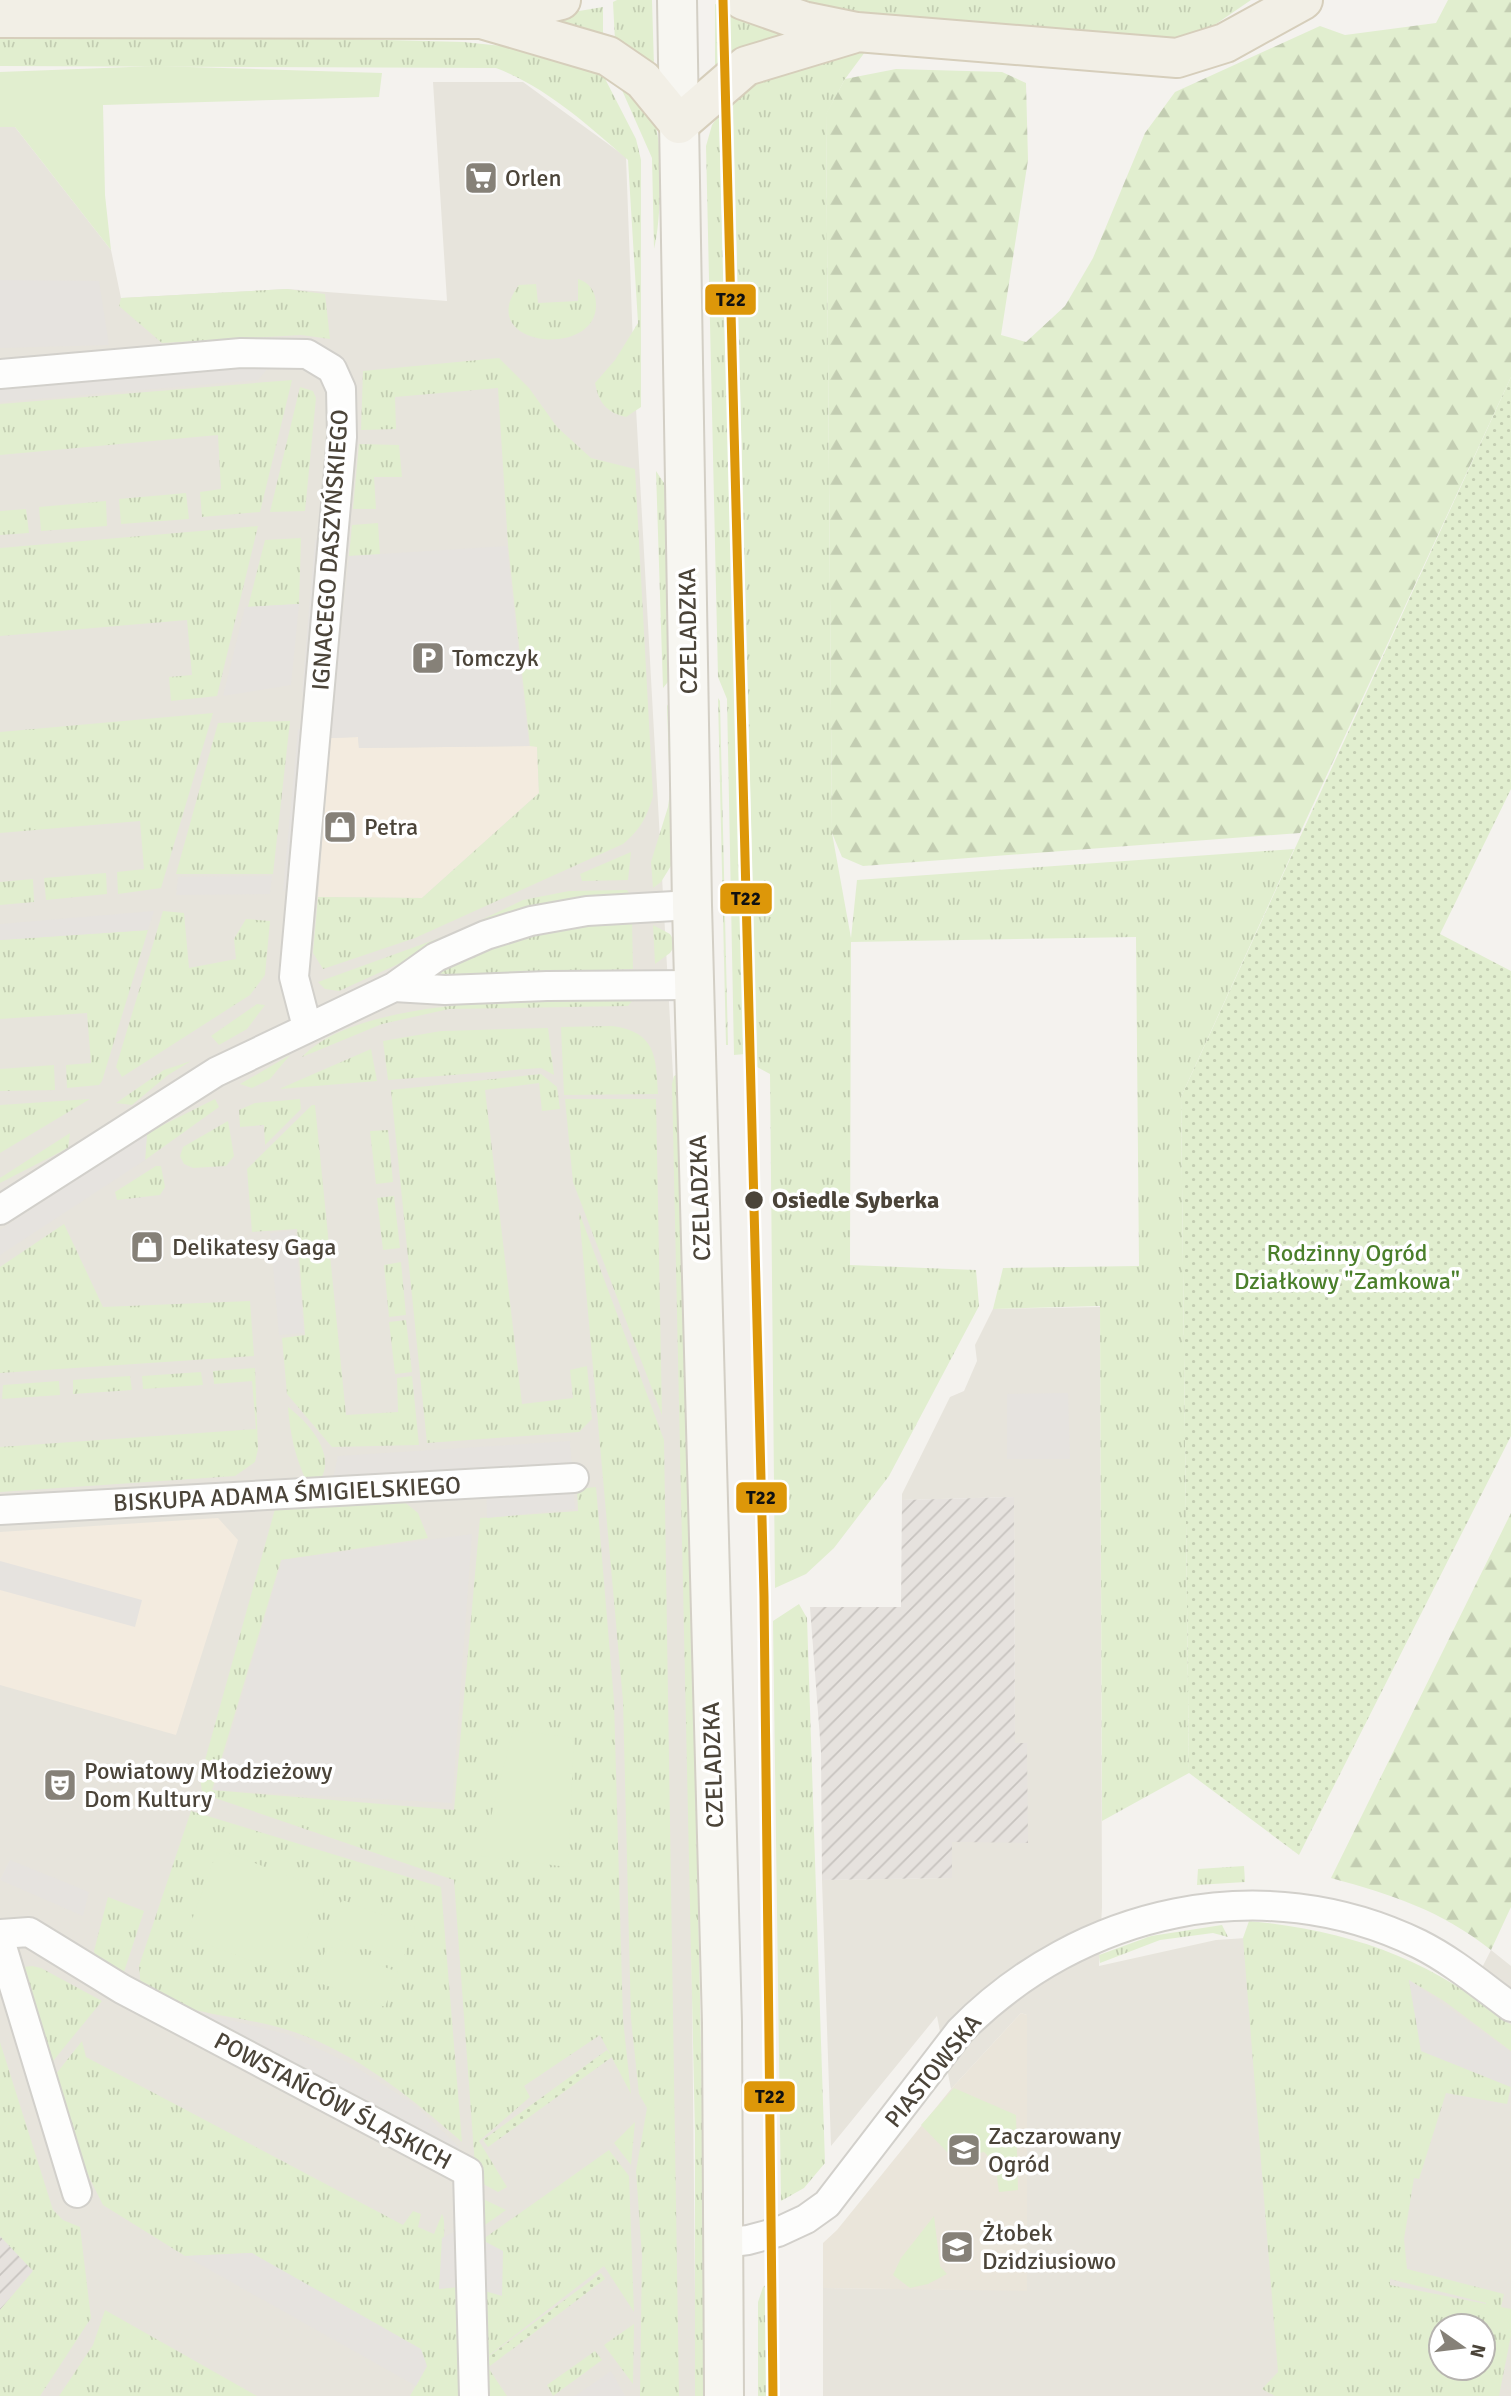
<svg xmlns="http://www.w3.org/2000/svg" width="1511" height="2396" font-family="Signika,sans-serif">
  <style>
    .residential { fill: #e7e4dc; fill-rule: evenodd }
    .commercial { fill: #f3ebdf }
    .industrial { fill: url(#industrial-furrows) }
    .education { fill: #eae5da }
    .grass { fill: url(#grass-tufts); fill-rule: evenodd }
    .forest { fill: url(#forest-firs) }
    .park { fill: #e1eecf }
    .garden { fill: url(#garden-dots) }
    .parking { fill: #e6e3df }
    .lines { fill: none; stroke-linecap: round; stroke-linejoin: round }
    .street-casing { stroke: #d2d0cb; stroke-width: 32 }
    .secondary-casing { stroke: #d3cfc5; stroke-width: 42 }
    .primary-casing { stroke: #d6cebb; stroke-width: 42 }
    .street { stroke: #fdfdfc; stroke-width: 28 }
    .secondary { stroke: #f7f6f1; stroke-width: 38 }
    .primary { stroke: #f2efe6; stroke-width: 38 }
    .tram-1-casing { stroke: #fff; stroke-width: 14 }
    .tram-1 { stroke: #dd9709; stroke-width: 9 }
    .stop-dot { fill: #4b4439; stroke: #fff; stroke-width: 2.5 }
    .labels { text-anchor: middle; stroke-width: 7; stroke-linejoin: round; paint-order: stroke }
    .poi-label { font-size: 24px; fill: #4b4439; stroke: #fff; text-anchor: start }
    .street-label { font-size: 24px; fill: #4b4439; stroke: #fff }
    .stop-label { font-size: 24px; font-weight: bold; fill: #4b4439; stroke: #fff; text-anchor: start }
    .park-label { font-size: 24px; fill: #4a7f2a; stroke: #fff }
    .line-badge { stroke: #fff; stroke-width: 2.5 }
    .pale-badge-label { font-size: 19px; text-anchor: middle; font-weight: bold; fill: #111 }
  </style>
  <defs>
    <pattern id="industrial-furrows" width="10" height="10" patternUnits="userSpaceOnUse" patternTransform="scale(1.75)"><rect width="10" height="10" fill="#e6e2de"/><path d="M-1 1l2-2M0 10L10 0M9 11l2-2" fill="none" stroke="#c7c3bf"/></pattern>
    <pattern id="grass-tufts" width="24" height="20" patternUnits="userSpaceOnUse" patternTransform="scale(1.75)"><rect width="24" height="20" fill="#e1eecf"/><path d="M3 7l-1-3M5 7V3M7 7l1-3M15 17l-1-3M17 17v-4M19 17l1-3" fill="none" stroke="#c3cdb2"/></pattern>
    <pattern id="forest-firs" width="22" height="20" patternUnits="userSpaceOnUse" patternTransform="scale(1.75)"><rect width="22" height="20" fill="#e1eecf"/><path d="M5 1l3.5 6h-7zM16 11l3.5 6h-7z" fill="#c3cdb2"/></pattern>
    <pattern id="garden-dots" width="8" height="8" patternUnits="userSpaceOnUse" patternTransform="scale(1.75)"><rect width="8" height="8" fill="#e1eecf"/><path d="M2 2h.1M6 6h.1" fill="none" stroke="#c3cdb2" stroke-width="1.8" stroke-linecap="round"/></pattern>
  </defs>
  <rect width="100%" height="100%" fill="#f4f2ee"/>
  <path class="residential" d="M 433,82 L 523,82 L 626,157 L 634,372 L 685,1291 L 696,2396 L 0,2396 L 0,127 L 15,127 L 111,250 L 121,298 L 287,289 L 447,301 Z
    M 1100,1307 L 1102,1907 L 1099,1966 L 1216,1940 L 1261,1937 L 1412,1977 L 1463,2005 L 1491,1950 L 1511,1966 L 1511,2396 L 823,2396 L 823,2288 L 1026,2290 L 1027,2015 L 1021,2013 L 951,2089 L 937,2016 L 831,2146 L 822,1880 L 951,1878 L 952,1842 L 1027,1743 L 1015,1743 L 1014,1497 L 902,1500 L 902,1494 L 950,1397 L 964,1391 L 977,1361 L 975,1345 L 993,1309 ZM 1441,2326 L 1483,2326 L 1483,2368 L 1441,2368 Z"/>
  <path class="commercial" d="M 358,737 L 359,748 L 537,746 L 539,793 L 422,898 L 318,897 L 330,738 Z
    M 218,1518 L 238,1540 L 176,1735 L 0,1685 L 0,1532 Z"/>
  <path class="industrial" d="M 1014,1497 L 1015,1743 L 1027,1743 L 1028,1843 L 952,1842 L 952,1878 L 822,1880 L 821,1752 L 810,1607 L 901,1607 L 902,1500 Z
    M 0,2236 L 33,2271 L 0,2310 Z"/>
  <path class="education" d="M 1021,2013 L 1027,2015 L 1027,2291 L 823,2288 L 823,2243 L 837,2230 L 951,2089 Z"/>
  <path class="grass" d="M 617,0 L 652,0 L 654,67 L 615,41 L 613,2 Z
    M 793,0 L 1251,0 L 1213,26 L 1178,41 L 884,17 Z
    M 715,4 L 794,30 L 736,53 L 715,68 Z
    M 603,7 L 603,37 L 543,17 Z
    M 202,35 L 463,42 L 534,49 L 599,67 L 636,139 L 641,160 L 641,407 L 626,417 C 606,412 599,403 595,383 L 615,360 L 638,323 L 628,160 C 588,125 546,87 496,68 L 0,66 L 0,38 Z
    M 844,52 L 865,52 L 845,79 L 826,115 L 832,833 L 851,938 L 857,880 L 1294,849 L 1181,1097 L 1189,1773 L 1102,1821 L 1100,1306 L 993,1309 L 1003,1268 L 1139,1266 L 1136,937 L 851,942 L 850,1265 L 976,1270 L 979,1306 L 889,1476 L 834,1548 L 806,1574 L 775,1588 L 770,1074 L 757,1067 L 733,103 L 771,69 Z
    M 614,72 C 626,86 645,102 653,118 C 664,140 661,224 654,249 L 652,158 Z
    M 719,115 L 745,1054 L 734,1055 L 727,699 L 718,677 L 706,146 L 712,125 Z
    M 578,279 C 589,282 596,292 596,304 C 598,360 472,347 519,285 L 536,284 L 538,303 L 578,301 Z
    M 287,289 L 325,294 L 330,339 L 301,335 L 162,343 L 119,306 L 121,298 Z
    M 499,358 L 529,388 L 557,427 L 591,458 L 635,469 L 653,796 C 647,817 640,830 623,844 L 415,938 L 323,969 L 313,953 L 318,897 L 422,898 L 539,793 L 537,747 L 530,746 L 508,545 L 498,388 L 395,397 L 396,429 L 361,430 L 363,371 Z
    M 292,380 L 260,512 L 202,517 L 200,492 L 221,489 L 218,435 L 0,455 L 0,404 Z
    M 300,387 L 313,391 L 316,398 L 305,511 L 270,512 Z
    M 359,444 L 399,445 L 402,477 L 374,477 L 376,509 L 353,509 Z
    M 656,471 L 668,489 L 672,677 L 663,688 Z
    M 186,493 L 189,519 L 121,524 L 119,499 Z
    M 106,501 L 107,526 L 41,531 L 39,507 Z
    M 26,509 L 29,533 L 0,535 L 0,511 Z
    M 378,523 L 380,555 L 349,556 L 352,525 Z
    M 258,526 L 217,696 L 171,701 L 169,677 L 192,675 L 187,620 L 0,636 L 0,548 Z
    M 301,538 L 299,604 L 248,607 L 265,540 Z
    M 718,698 L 720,701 L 728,1045 L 726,1045 Z
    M 670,701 L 674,861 L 661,882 L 653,888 L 651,862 L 668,807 L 670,792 L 667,706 Z
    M 213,713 L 161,888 L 118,894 L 117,872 L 144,869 L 140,821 L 0,833 L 0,732 Z
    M 290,721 L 273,874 L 176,874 L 218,723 Z
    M 631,852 L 628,880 L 582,881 L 580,874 Z
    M 106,873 L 107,894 L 46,900 L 44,878 Z
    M 33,879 L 34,902 L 0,905 L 0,882 Z
    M 627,890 L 631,896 L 480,927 L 339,991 L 325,989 L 318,982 L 456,932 L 523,900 L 569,891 Z
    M 163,911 L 184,913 L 189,968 L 236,959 L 234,939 L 246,919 L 270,921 L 265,975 L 250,995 L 122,1077 L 116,1067 Z
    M 632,920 L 633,969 L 446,976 L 439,973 L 442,968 C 504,940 565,926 632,920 Z
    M 653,925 L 670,934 L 676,944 L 670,953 L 655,964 Z
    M 148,930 L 102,1081 L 99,1085 L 67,1088 L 66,1065 L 91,1063 L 87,1013 L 0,1019 L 0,940 Z
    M 633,1000 L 628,1006 L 449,1009 L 382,1024 L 302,1057 C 359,996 553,998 633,1000 Z
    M 257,1004 L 265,1005 L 247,1029 L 219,1045 L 211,1036 Z
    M 612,1026 C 656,1032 656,1056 658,1094 L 564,1095 L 561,1027 Z
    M 548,1028 L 554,1075 L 541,1068 L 388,1080 L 383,1041 L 441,1031 Z
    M 371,1049 L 377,1081 L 279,1089 Z
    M 290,1055 L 270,1079 L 252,1088 L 240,1084 Z
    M 191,1061 L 168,1075 L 132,1105 L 116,1103 L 164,1070 Z
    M 54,1065 L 55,1090 L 0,1091 L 0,1069 Z
    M 680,1073 L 703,2135 L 703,2396 L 695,2396 L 695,2134 L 672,1084 L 674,1076 Z
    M 541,1074 L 557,1087 L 560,1109 L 542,1111 L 539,1083 L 485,1090 L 522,1404 L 573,1398 L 570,1370 L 587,1366 L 592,1419 L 579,1432 L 427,1443 L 391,1090 Z
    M 90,1099 L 0,1153 L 0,1105 Z
    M 215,1099 L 219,1107 L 145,1160 L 147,1133 Z
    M 300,1099 L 301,1109 L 265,1145 L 264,1125 L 240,1127 L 239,1110 L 255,1103 Z
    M 565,1099 L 656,1099 L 662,1415 L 573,1182 Z
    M 312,1105 L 315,1105 L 346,1415 L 398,1412 L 397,1378 L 412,1376 L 419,1445 L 332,1447 L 287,1394 L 282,1338 L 305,1335 L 297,1229 L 252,1232 L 247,1169 Z
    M 228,1121 L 234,1156 L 226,1166 L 193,1168 L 184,1164 L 180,1156 L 183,1147 Z
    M 388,1130 L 393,1182 L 376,1184 L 370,1131 Z
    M 70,1133 L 68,1148 L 0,1183 L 0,1178 Z
    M 156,1166 L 161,1166 L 165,1187 L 160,1195 L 117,1200 L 115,1192 Z
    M 394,1196 L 400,1248 L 383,1250 L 377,1198 Z
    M 579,1212 L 664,1440 L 679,2396 L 640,2396 L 642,2256 L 636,2171 L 647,2108 L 639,2094 L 631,2019 L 623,1701 Z
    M 64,1224 L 103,1307 L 250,1301 L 254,1356 L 0,1373 L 0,1267 Z
    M 401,1262 L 406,1315 L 389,1317 L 384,1265 Z
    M 406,1320 L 412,1372 L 395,1374 L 389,1322 Z
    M 255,1368 L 258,1449 L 255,1462 L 235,1476 L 0,1492 L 0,1447 L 256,1429 L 252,1381 L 214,1384 L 213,1371 Z
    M 201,1372 L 203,1385 L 143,1389 L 142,1376 Z
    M 130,1376 L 132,1390 L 73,1394 L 73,1380 Z
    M 59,1381 L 60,1395 L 2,1399 L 3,1385 Z
    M 288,1407 C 308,1422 337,1454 320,1480 L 306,1480 C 295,1457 290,1433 288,1407 Z
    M 596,1487 L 614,1701 L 623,2020 L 631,2094 L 600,2035 L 524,2086 L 530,2097 L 479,2141 L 507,2187 L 498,2192 L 476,2180 L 454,1880 L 215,1798 L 202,1791 L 200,1778 L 275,1509 L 403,1501 L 418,1513 L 428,1538 L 281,1560 L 212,1790 L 454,1810 L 480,1518 L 578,1511 L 577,1489 Z
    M 799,1604 L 807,1618 L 825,2163 L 804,2188 L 781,2201 L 773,1621 Z
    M 191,1811 L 441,1887 L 462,2142 C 411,2098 356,2052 291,2031 C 244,2015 184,2016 141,1989 L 139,1966 Z
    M 1244,1866 L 1245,1882 L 1197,1885 L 1198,1869 Z
    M 108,1897 L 144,1911 L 122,1978 L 96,1959 L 94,1951 Z
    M 1249,1921 C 1352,1931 1430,1959 1511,2025 L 1511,2051 L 1444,2001 L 1409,1980 L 1422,2051 L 1511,2087 L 1507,2104 L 1446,2093 L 1419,2179 L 1414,2178 L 1404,2239 L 1407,2269 L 1504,2294 L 1501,2307 L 1511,2309 L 1511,2335 L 1499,2396 L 1275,2396 L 1262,2389 L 1278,2372 L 1243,1938 ZM 1390,2279 L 1486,2303 L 1486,2304 L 1390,2285 ZM 1441,2326 L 1483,2326 L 1483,2368 L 1441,2368 Z
    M 1222,1925 L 1228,1937 L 1213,1933 L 1160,1940 L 1100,1963 L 1099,1955 L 1151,1936 Z
    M 32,1966 L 41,1968 L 102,2001 L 49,2066 L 23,1973 L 24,1967 Z
    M 82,2041 L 86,2057 L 403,2225 L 413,2211 L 421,2214 L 418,2227 L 434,2234 L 442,2214 C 448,2221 440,2274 439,2289 L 466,2286 L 467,2396 L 410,2396 L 427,2366 L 252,2253 L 185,2256 L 103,2205 L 75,2149 L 52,2079 Z
    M 0,2042 L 53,2210 L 63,2220 L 80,2227 L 91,2318 L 40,2396 L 0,2396 L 0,2310 L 33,2271 L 0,2236 Z
    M 635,2122 L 631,2165 L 614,2143 Z
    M 609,2150 L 629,2176 L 634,2312 L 604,2266 L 483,2360 L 507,2396 L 481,2396 L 479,2242 Z
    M 477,2196 L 506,2210 L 478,2230 Z
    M 767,2284 L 769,2396 L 758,2396 L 758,2302 L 763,2287 Z
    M 105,2310 L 257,2396 L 59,2396 L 93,2345 Z
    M 634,2324 L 633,2384 L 604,2345 Z
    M 595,2351 L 602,2360 L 553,2396 L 547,2385 Z"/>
  <path class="forest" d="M 1448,0 L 1511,0 L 1511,377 L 1300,833 L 863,866 L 842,857 L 832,833 L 826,114 L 845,79 L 896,69 L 1002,72 L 1026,83 L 1028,160 L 1001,335 L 1026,342 L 1065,306 L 1093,258 L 1145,133 L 1175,92 L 1320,26 L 1345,35 L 1436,23 Z
    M 1511,1513 L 1511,1907 L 1491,1950 C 1440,1910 1393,1895 1331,1878 Z"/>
  <path class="park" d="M 156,66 L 382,73 L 379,97 L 103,105 L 105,195 L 111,250 L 15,127 L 0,127 L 0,72 Z
    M 513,1730 L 574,1738 L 568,1867 L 481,1856 Z
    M 218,1849 L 325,1890 L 293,1977 L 186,1936 Z
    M 342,1900 L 415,1927 L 402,1962 L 329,1936 Z
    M 327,1946 L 398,1972 L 385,2007 L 314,1981 Z
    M 954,2088 L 1016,2115 L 1018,2190 L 999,2192 L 995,2163 L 984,2152 L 953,2158 L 921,2125 Z
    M 934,2216 L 940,2266 L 947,2274 L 928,2284 L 910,2288 L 893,2275 L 901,2258 Z"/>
  <path class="garden" d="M 1511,377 L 1511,789 L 1440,934 L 1511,971 L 1511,1436 L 1299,1855 L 1189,1773 L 1181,1097 Z
    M 607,2050 L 612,2057 L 488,2147 L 483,2140 Z
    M 601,2273 L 605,2279 L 490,2366 L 485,2359 Z"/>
  <path class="parking" d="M 0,280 L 99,281 L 109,345 L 0,348 Z
    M 274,361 L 258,380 L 0,402 L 0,381 Z
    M 315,540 L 325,540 L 311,692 L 302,692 Z
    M 507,546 L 529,746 L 359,748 L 358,737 L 330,738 L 349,556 Z
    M 299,604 L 291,685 L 223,696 L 245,607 Z
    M 298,729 L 308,729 L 294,886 L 283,891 Z
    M 272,876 L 270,894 L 176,895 L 178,877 Z
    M 154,911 L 148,930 L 0,940 L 0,924 Z
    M 147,1133 L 145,1160 L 0,1255 L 0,1230 Z
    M 295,1230 L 304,1333 L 279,1335 L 270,1233 Z
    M 1068,1393 L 1070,1459 L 1007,1459 L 1007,1394 Z
    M 570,1441 L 575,1509 L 487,1518 L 486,1472 L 333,1478 L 338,1456 Z
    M 472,1534 L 452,1803 L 214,1790 L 282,1560 Z
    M 0,1561 L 142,1600 L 135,1627 L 0,1590 Z
    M 10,1860 L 89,1892 L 83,1916 L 0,1880 Z
    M 1409,1980 L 1511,2052 L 1511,2087 L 1421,2051 Z
    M 181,2008 L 287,2034 L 351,2064 L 415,2105 L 460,2148 L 451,2158 Z
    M 465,2226 L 466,2286 L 439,2289 L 442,2238 Z
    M 486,2242 L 503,2251 L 502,2296 L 485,2291 Z
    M 252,2253 L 421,2349 L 427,2366 L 416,2386 L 185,2256 Z
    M 611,2371 L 625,2396 L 575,2396 Z"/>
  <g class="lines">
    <defs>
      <path id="street" d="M 0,374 L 241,353 L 307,354 L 332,369 L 341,389 L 342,437 L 294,977 L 307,1027
        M 394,987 L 445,990 L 547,986 L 694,985
        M 0,1210 L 216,1072 L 394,987 L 436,957 L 486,935 L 531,921 L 587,911 L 692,905
        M 0,1510 L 574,1478
        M 0,1934 L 29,1932 L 122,1989 L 468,2172 L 474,2396
        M 0,1940 L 77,2193
        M 724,2243 L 748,2240 L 778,2232 L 806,2219 L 827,2204 L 960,2031 C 1080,1909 1263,1868 1419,1944 C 1453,1961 1481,1985 1511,2007"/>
      <path id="secondary" d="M 677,0 L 692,905 L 722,2023 L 724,2396"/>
      <path id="primary" d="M 743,0 L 803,21 L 857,32 L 1177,58 L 1225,43 L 1303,0
        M 0,18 L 483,19 L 561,0
        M 485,20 L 608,56 L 643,80 L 679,124 L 746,66 L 852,34"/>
    </defs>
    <use href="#street" class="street-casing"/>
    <use href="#secondary" class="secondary-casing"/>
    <use href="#primary" class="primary-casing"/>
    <use href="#street" class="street"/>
    <use href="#secondary" class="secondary"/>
    <use href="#primary" class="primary"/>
    <defs>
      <path id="tram-1" d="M 723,0 L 764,1596 L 773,2396"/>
    </defs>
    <use href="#tram-1" class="tram-1-casing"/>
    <use href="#tram-1" class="tram-1"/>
  </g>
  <defs>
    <symbol id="supermarket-square" viewBox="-11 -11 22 22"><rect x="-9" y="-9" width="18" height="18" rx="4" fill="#868178" stroke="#fff"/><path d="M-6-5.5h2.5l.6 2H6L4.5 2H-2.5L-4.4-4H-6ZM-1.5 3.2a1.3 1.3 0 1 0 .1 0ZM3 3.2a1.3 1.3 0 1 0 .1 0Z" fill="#fff"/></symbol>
    <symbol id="parking-square" viewBox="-11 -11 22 22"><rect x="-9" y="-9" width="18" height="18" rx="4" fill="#868178" stroke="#fff"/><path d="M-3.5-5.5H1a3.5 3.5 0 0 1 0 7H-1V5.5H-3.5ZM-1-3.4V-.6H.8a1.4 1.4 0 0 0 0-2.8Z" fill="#fff"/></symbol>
    <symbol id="shop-square" viewBox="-11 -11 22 22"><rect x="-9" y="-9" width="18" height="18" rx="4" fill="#868178" stroke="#fff"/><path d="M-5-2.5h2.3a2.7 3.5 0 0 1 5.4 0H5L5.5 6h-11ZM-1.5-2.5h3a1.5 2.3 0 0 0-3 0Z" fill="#fff"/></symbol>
    <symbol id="theatre-square" viewBox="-11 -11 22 22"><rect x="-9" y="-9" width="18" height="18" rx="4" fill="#868178" stroke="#fff"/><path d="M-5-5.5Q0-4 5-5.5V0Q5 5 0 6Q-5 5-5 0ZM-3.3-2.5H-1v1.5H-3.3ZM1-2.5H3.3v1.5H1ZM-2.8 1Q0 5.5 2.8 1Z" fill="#fff"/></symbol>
    <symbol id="school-square" viewBox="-11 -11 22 22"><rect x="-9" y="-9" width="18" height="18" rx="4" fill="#868178" stroke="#fff"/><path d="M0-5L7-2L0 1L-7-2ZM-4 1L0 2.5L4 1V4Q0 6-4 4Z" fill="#fff"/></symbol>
  </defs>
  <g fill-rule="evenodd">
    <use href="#supermarket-square" x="462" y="159" width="38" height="38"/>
    <use href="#parking-square" x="409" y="639" width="38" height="38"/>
    <use href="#shop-square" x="321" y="808" width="38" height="38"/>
    <use href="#shop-square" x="128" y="1228" width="38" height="38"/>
    <use href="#theatre-square" x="41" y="1766" width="38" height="38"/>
    <use href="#school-square" x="945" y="2131" width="38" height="38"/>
    <use href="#school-square" x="938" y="2228" width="38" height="38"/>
  </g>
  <circle class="stop-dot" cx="754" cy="1200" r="10"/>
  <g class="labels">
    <g class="poi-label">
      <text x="505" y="186">Orlen</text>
      <text x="452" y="666">Tomczyk</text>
      <text x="364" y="835">Petra</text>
      <text x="172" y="1255">Delikatesy Gaga</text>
      <text x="84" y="1779">Powiatowy Młodzieżowy<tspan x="84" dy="28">Dom Kultury</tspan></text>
      <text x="988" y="2144">Zaczarowany<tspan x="988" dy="28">Ogród</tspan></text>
      <text x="982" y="2241">Żłobek<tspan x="982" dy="28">Dzidziusiowo</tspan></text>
    </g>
    <g class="street-label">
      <text transform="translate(330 550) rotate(-86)" y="8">IGNACEGO DASZYŃSKIEGO</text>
      <text transform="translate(688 631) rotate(-91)" y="8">CZELADZKA</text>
      <text transform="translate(700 1198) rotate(-92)" y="8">CZELADZKA</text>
      <text transform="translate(287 1494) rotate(-3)" y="8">BISKUPA ADAMA ŚMIGIELSKIEGO</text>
      <text transform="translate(713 1765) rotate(-92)" y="8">CZELADZKA</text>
      <text transform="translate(933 2071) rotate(-51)" y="8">PIASTOWSKA</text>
      <text transform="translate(333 2101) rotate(28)" y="8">POWSTAŃCÓW ŚLĄSKICH</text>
    </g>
    <g class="stop-label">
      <text x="772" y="1208">Osiedle Syberka</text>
    </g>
    <g class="park-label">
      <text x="1347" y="1261">Rodzinny Ogród<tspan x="1347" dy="28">Działkowy "Zamkowa"</tspan></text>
    </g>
  </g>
  <g class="line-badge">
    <rect x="704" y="283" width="53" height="33" rx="7" fill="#dd9709"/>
    <rect x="719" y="882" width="54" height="33" rx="7" fill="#dd9709"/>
    <rect x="735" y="1481" width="53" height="33" rx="7" fill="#dd9709"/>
    <rect x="743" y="2080" width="53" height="33" rx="7" fill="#dd9709"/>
  </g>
  <g class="pale-badge-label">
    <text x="731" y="306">T22</text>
    <text x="746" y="905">T22</text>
    <text x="761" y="1504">T22</text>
    <text x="770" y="2103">T22</text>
  </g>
  <g transform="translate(1462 2347) rotate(104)"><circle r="33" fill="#ffffff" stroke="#b7b4b0" stroke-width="2"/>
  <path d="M0-5L12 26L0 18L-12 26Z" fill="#868178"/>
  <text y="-10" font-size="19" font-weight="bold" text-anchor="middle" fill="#4b4439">N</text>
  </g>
</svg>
